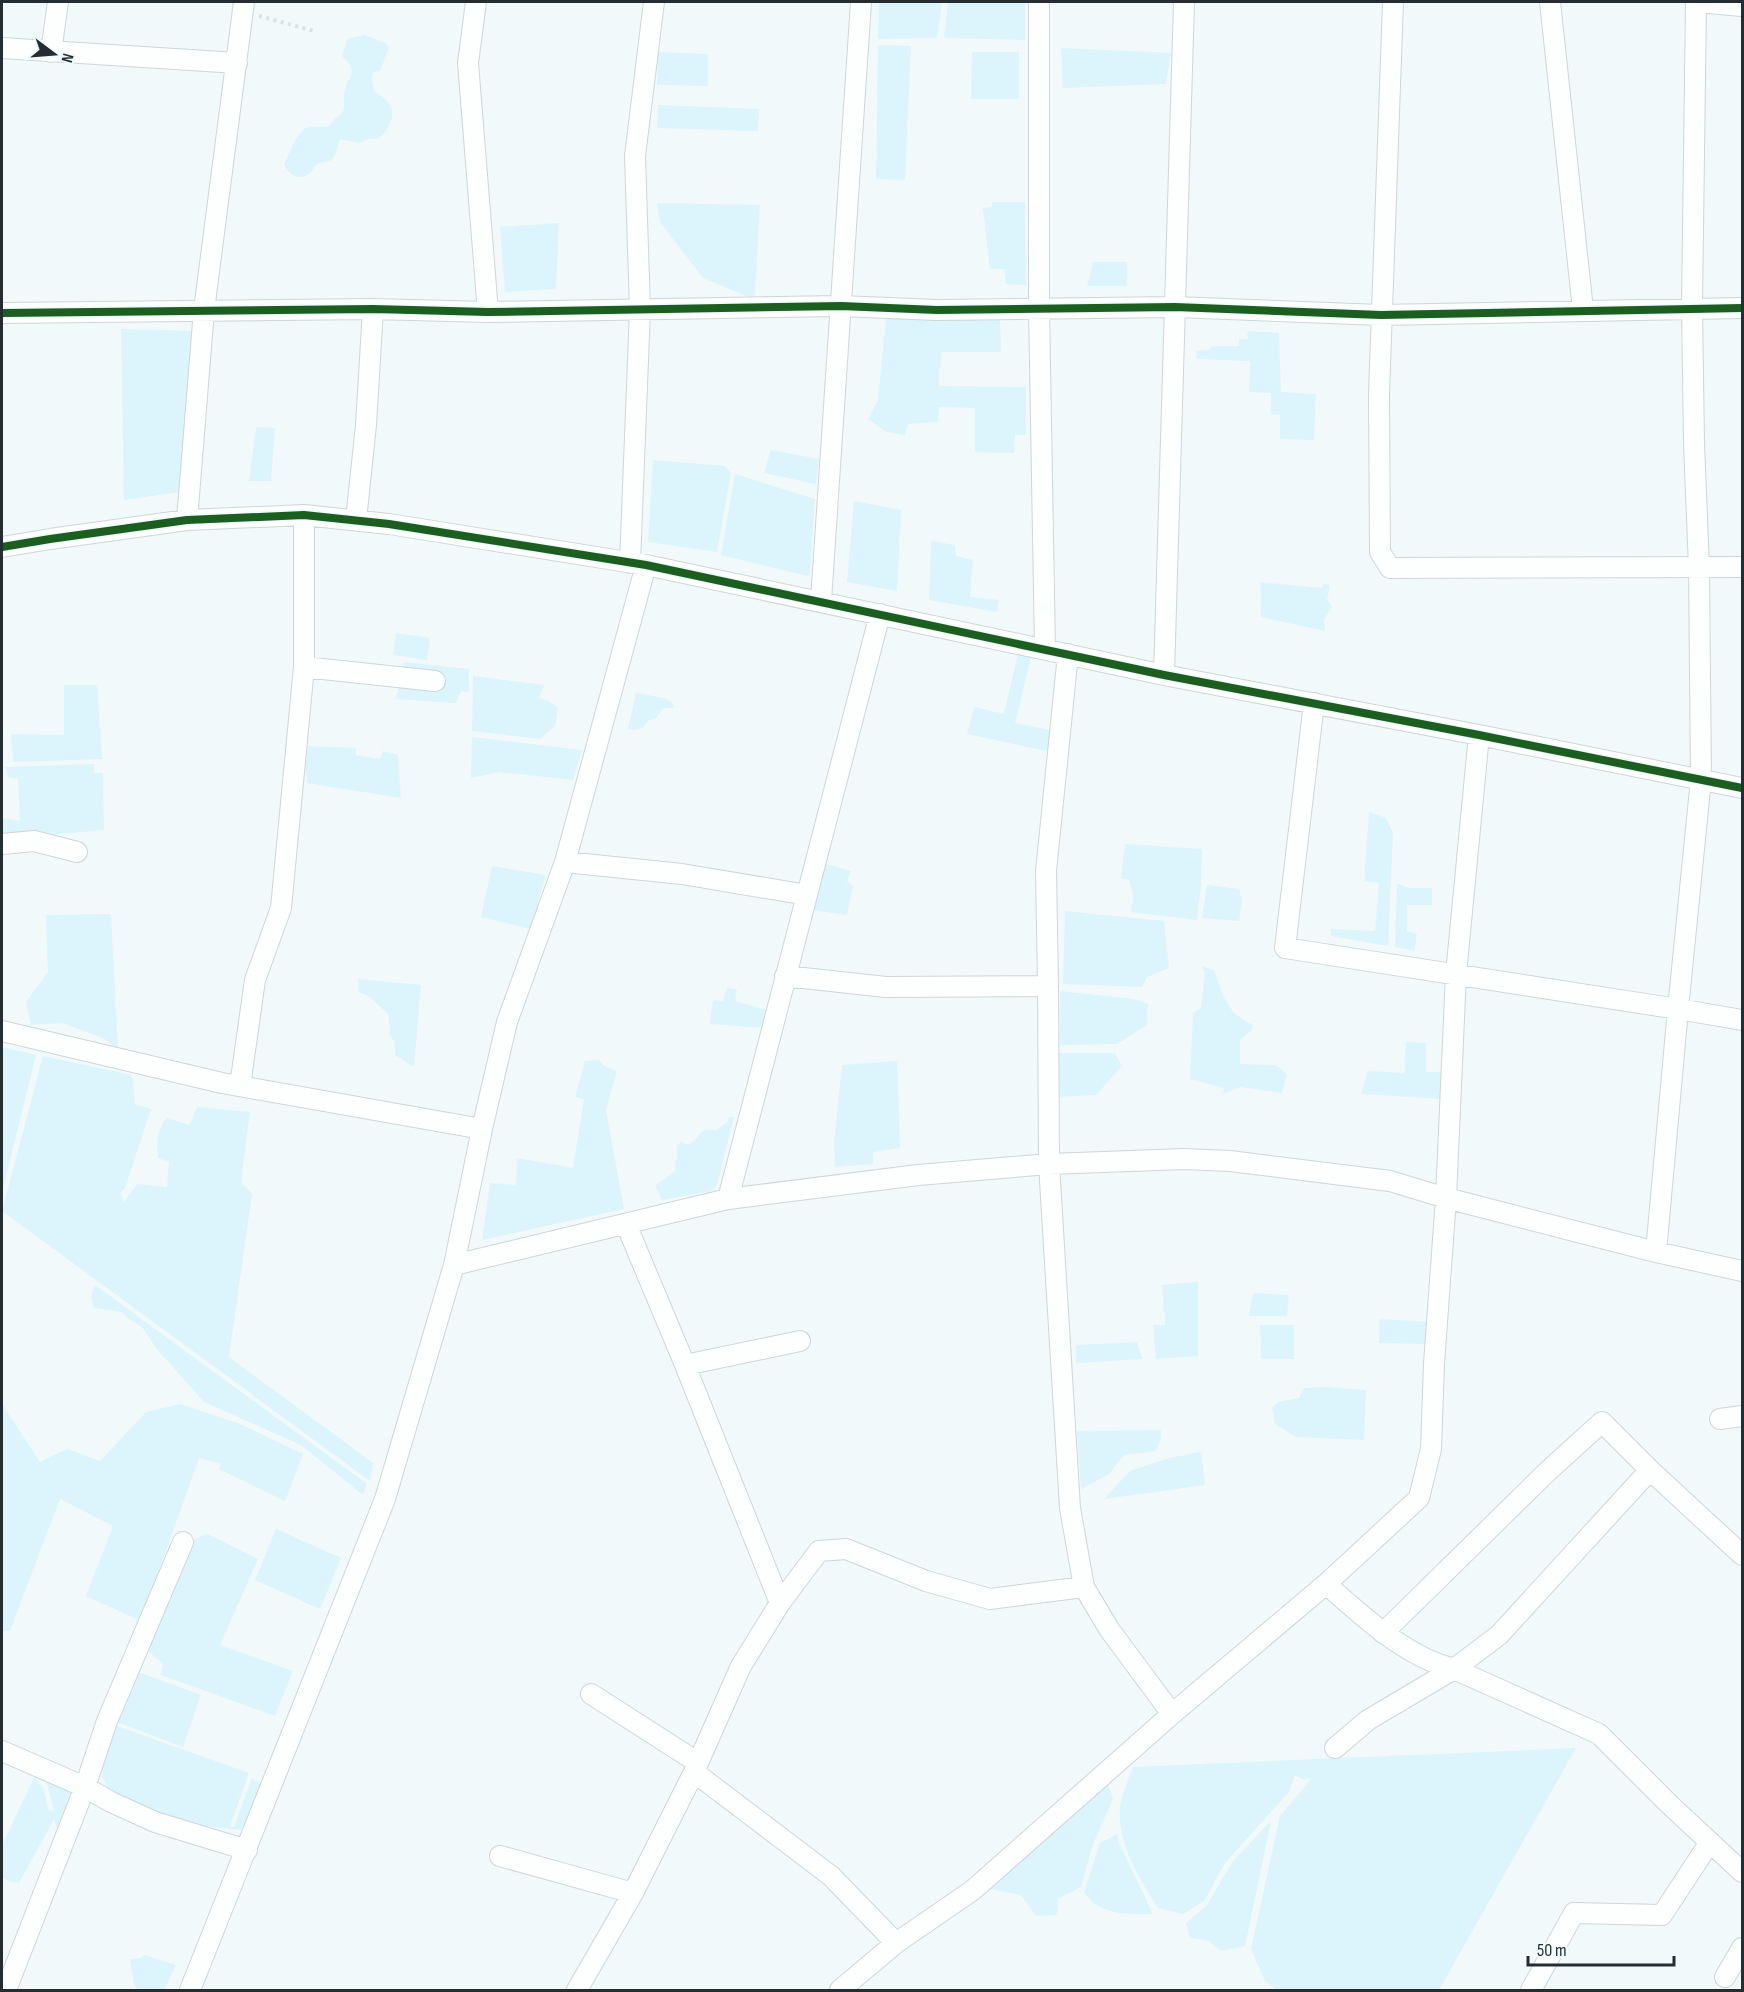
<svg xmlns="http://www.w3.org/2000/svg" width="1744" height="1992" font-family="'Sofia Sans Condensed',sans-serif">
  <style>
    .green { fill: #dcf4fb }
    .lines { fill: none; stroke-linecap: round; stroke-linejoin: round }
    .minor-casing { stroke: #ced6d9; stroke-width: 22 }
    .path { stroke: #dee1e1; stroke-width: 4; stroke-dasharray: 3 4.5; stroke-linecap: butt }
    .minor { stroke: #fdfefe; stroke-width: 20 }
    .cycleway-casing { stroke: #effafe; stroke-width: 11 }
    .cycleway { stroke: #1b5e20; stroke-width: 8 }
  </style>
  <rect width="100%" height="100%" fill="#f2f9fa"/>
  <path class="green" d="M 879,2 L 942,2 L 937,38 L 878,39 Z
    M 948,2 L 1025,2 L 1025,40 L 944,38 Z
    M 365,35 L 386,43 L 389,48 L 380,71 L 373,72 L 372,79 L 374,91 C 387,100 397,106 390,123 C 387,130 384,135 377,139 L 371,138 L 359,143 L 340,139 C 338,144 337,152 334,157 C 329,164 322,161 317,164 C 314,166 313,170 311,172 C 300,182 289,176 284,164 C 290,154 297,129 309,127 C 315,126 322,128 329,126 C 333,119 337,118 342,113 C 346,108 343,100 344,94 C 347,75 361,74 342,56 L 347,39 Z
    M 878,45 L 911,46 L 905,180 L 876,179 Z
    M 1061,48 L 1171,53 L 1166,84 L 1063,88 Z
    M 658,52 L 708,54 L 708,86 L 657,85 Z
    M 972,52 L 1019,52 L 1019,99 L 971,99 Z
    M 658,105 L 759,109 L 758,131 L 657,128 Z
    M 992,202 L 1025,202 L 1026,285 L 1006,284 L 1004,269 L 990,269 L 983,208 L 992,207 Z
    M 657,203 L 760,205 L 755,295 L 749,297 L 703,278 L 660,222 Z
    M 559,223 L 556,289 L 505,292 L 500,227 Z
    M 1093,262 L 1127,262 L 1127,286 L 1087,286 Z
    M 886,316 L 1000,320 L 1001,352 L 941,352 L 939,386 L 1026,387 L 1026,435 L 1015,435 L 1014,453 L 975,452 L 975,408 L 939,407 L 938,422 L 908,424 L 905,435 L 886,432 L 868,419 L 878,400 Z
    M 121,329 L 194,331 L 180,492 L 124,500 Z
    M 1247,331 L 1279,333 L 1281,392 L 1316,394 L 1314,440 L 1280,439 L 1280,415 L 1271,414 L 1271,393 L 1249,392 L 1250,361 L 1197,359 L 1196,351 L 1211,349 L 1212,346 L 1239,346 L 1239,339 L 1248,339 Z
    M 256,427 L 275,428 L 271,481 L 249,481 Z
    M 771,450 L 819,459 L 816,484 L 764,473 Z
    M 653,460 L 725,466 L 731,473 L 717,552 L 648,542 Z
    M 735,474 L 815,499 L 810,574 L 808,576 L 721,555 Z
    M 854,501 L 901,510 L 897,591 L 847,582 Z
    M 931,541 L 955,545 L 956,556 L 973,560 L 970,597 L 999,600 L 997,612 L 929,600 Z
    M 1260,582 L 1322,588 L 1323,584 L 1330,585 L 1327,600 L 1332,606 L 1324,620 L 1325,631 L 1261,617 Z
    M 396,633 L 430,638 L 427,660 L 393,655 Z
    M 1018,654 L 1031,657 L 1015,723 L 1055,731 L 1052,752 L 967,734 L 974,707 L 1004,714 Z
    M 404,662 L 469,669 L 469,692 L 461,691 L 456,703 L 396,699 Z
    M 473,676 L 544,685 L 539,698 L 548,701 L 558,708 L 555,726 L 540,739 L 472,731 Z
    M 64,685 L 97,685 L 102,759 L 13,762 L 11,734 L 64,735 Z
    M 636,693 L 664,698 L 673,703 L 674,708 L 663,708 L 656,718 L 648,721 L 643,728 L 634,730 L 628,729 Z
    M 472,737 L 582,750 L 573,780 L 499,772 L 471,778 Z
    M 304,746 L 356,748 L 356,755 L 380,759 L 383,751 L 398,755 L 401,798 L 307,783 Z
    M 94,764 L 94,773 L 103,773 L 104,830 L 2,839 L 2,818 L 20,821 L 18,779 L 9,778 L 5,767 Z
    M 1369,812 L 1386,818 L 1393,833 L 1388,946 L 1331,936 L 1331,929 L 1375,931 L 1379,883 L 1364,881 Z
    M 1125,844 L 1202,849 L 1201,885 L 1197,920 L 1131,912 L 1133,893 L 1129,880 L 1121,878 Z
    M 823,863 L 851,871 L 847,881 L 853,886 L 847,915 L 812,910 Z
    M 492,866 L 546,875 L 530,929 L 481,917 Z
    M 1397,883 L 1408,888 L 1432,888 L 1432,905 L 1407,905 L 1407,931 L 1417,934 L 1414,951 L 1395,947 Z
    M 1207,885 L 1239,889 L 1242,900 L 1239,921 L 1202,918 Z
    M 1065,911 L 1164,921 L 1169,968 L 1147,977 L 1142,987 L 1063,984 Z
    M 111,914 L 118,1050 L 105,1039 L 62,1023 L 31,1025 L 26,1002 L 48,972 L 46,915 Z
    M 1201,966 L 1214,970 C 1223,995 1226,1013 1253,1025 L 1252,1030 L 1240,1040 L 1240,1064 L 1276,1065 L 1287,1074 L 1282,1093 L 1240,1087 L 1223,1094 L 1224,1088 L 1190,1079 L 1193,1013 L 1201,1008 L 1205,972 Z
    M 358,979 L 421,985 L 414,1067 L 395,1055 L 395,1042 L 389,1034 L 390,1026 L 388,1013 C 378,1007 370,993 359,993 Z
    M 727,988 L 737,990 L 735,1001 L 767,1010 L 763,1028 L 710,1024 L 713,1000 L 723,1001 Z
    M 1060,991 L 1134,999 L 1148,1004 L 1147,1025 L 1117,1044 L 1060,1045 Z
    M 1406,1042 L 1426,1043 L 1426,1072 L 1445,1072 L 1443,1099 L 1361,1094 L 1368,1071 L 1404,1073 Z
    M 2,1047 L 36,1055 L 2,1192 Z
    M 1056,1053 L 1115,1053 L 1122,1066 L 1096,1095 L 1057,1097 Z
    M 43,1056 L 132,1075 L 135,1104 L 151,1109 L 125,1188 L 120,1193 L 124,1202 L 137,1184 L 167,1187 L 169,1162 L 158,1158 C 156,1145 157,1128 167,1118 L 190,1125 L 197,1107 L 250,1112 L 241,1182 L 252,1194 L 229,1357 L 373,1463 L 370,1481 L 2,1211 Z
    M 598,1060 L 606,1067 L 617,1071 L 606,1110 L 624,1209 L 482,1240 L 490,1183 L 516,1185 L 517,1158 L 573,1168 L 584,1099 L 575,1097 L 585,1061 Z
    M 897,1061 L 900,1148 L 873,1152 L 873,1164 L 835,1167 L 834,1142 L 842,1065 Z
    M 729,1117 L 734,1117 L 717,1185 L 711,1191 L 662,1200 L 655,1186 L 675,1171 L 677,1146 L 681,1141 L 687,1145 C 704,1137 696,1127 716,1130 L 727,1123 Z
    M 1198,1282 L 1198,1356 L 1156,1359 L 1153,1325 L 1165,1325 L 1162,1285 Z
    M 95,1285 L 367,1484 L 363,1495 L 301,1445 L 204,1402 L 157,1349 L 142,1327 L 129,1319 L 122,1312 L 94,1308 L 91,1297 Z
    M 1253,1293 L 1289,1295 L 1287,1316 L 1249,1316 Z
    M 1380,1319 L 1429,1322 L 1427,1344 L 1379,1343 Z
    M 1260,1325 L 1294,1325 L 1294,1359 L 1261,1359 Z
    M 1137,1342 L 1142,1359 L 1076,1363 L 1076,1345 Z
    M 1323,1387 L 1366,1390 L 1364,1440 L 1296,1437 L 1275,1424 L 1272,1408 L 1278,1402 L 1299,1398 L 1304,1388 Z
    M 2,1404 L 40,1462 L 67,1449 L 100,1461 L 146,1412 L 180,1404 L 240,1424 L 303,1454 L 285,1501 L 219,1469 L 221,1464 L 199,1458 L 141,1621 L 86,1596 L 113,1526 L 60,1499 L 10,1631 L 2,1631 Z
    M 1161,1430 L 1161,1438 L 1156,1451 L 1124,1455 L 1109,1474 L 1081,1489 L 1077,1431 Z
    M 1201,1452 L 1205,1485 L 1104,1499 L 1130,1471 L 1169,1458 Z
    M 276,1529 L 341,1558 L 320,1609 L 255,1580 Z
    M 207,1534 L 258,1559 L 220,1645 L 293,1671 L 275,1716 L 161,1675 L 163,1664 L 147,1650 L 192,1540 Z
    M 138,1672 L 201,1695 L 183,1747 L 117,1722 Z
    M 114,1725 L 249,1773 L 230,1826 L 234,1827 L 252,1778 L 264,1786 L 241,1830 L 170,1822 L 110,1794 L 99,1769 Z
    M 1576,1748 L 1439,1990 L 1277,1990 L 1265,1981 L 1251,1949 L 1280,1816 L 1312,1778 L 1302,1779 L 1295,1775 L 1289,1792 L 1225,1863 L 1204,1901 L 1183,1914 L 1158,1908 C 1140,1879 1117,1844 1120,1808 C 1121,1794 1129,1780 1133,1767 Z
    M 44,1774 L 80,1792 L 62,1841 L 54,1819 L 19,1883 L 8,1881 L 2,1877 L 2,1845 L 35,1776 L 44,1791 L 49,1811 L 54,1809 Z
    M 1108,1784 L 1113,1799 L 1093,1844 L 1081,1887 L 1058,1899 L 1057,1915 L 1036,1916 L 1021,1895 L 986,1888 Z
    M 1271,1821 L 1245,1946 L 1221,1951 L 1207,1940 L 1190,1938 L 1186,1923 L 1207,1905 L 1233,1861 Z
    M 1117,1834 L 1119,1843 L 1153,1914 C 1128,1914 1098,1916 1084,1892 L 1100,1843 Z
    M 144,1955 L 176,1965 L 164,1990 L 138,1990 L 134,1984 L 130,1959 L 142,1958 Z"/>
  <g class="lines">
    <defs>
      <path id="minor" d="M 476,2 L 468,63 L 488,312
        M 1039,2 L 1039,308 L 1045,649
        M 1393,2 L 1379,394 L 1380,552 L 1390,568 L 1742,567
        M 1550,2 L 1583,310
        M 1698,2 L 1742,6
        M 2,48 L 237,63
        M 51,52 L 58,2
        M 2,313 L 373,309 L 488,312 L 841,306 L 937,310 L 1175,307 L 1381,315 L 1742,308
        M 187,520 L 204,310 L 244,2
        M 356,520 L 366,425 L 373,309
        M 2,547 L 50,539 L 187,520 L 304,515 L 389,524 L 646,565 L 1164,675 L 1479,735 L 1742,788
        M 630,563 L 640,310 L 635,156 L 654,2
        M 821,601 L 861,2
        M 1068,654 L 1046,871 L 1048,986 L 1049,1164 L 1070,1508 L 1084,1587 L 1109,1629 L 1172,1714
        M 304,667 L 435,681
        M 1164,675 L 1184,2
        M 1314,703 L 1285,948 L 1678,1009 L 1742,1020
        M 2,844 L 34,841 L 77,852
        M 565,862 L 682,874 L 807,895
        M 785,976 L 886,987 L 1048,986
        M 2,1031 L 222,1083 L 482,1129
        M 240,1086 L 255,980 L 281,908 L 304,667 L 304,515
        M 728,1199 L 880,614
        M 626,1224 L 685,1365 L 780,1603 L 819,1551 L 846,1549 L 926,1581 L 990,1599 L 1084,1587
        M 1656,1252 L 1678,1009 L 1701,779 L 1699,568 L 1694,443 L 1692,307 L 1696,2
        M 454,1265 L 728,1199 L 918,1175 L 1049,1164 L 1184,1159 L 1230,1161 L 1390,1181 L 1446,1198 L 1656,1252 L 1742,1271
        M 685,1365 L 800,1341
        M 1720,1419 L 1742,1416
        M 1742,1555 L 1650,1470 L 1499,1635 L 1454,1669 L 1599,1734 L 1670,1805 L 1742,1872
        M 1326,1584 C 1364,1617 1404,1656 1454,1669 L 1368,1720 L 1335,1748
        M 1383,1633 L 1548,1471 L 1602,1422 L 1650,1470
        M 591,1694 L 697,1762
        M 2,1751 L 85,1787 L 111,1802 L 155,1822 L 247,1850
        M 694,1772 L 831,1876 L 896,1943
        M 500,1856 L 633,1893
        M 1725,1977 L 1742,1948
        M 6,1990 L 85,1787 L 107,1721 L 183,1542
        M 190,1990 L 385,1499 L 454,1265 L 482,1129 L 507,1022 L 565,862 L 646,565
        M 577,1990 L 633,1893 L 694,1772 L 741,1666 L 780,1603
        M 840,1990 L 896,1943 L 973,1890 L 1172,1714 L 1326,1584 L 1419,1498 L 1431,1449 L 1434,1364 L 1446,1198 L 1456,974 L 1479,735
        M 1531,1990 L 1574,1913 L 1662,1915 L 1710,1842"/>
    </defs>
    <use href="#minor" class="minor-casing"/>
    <path class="path" d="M 259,16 L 314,31"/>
    <use href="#minor" class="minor"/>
    <defs>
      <path id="cycleway" d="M 2,313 L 373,309 L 488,312 L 841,306 L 937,310 L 1175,307 L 1381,315 L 1742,308
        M 2,547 L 50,539 L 187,520 L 304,515 L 389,524 L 646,565 L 1164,675 L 1479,735 L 1742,788"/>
    </defs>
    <use href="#cycleway" class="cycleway-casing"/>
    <use href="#cycleway" class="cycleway"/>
  </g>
  <rect width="1744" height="1992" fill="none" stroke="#242e32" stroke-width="6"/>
  <g transform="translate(54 54) rotate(106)" stroke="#effafe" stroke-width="4.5" paint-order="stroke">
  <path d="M0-4.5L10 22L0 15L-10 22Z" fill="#242e32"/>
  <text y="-9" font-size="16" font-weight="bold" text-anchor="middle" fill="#242e32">N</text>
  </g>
  <path d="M1528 1956v9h146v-9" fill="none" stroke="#242e32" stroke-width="3"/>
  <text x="1537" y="1956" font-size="18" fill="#242e32" stroke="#effafe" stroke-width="4.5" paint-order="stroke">50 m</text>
</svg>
